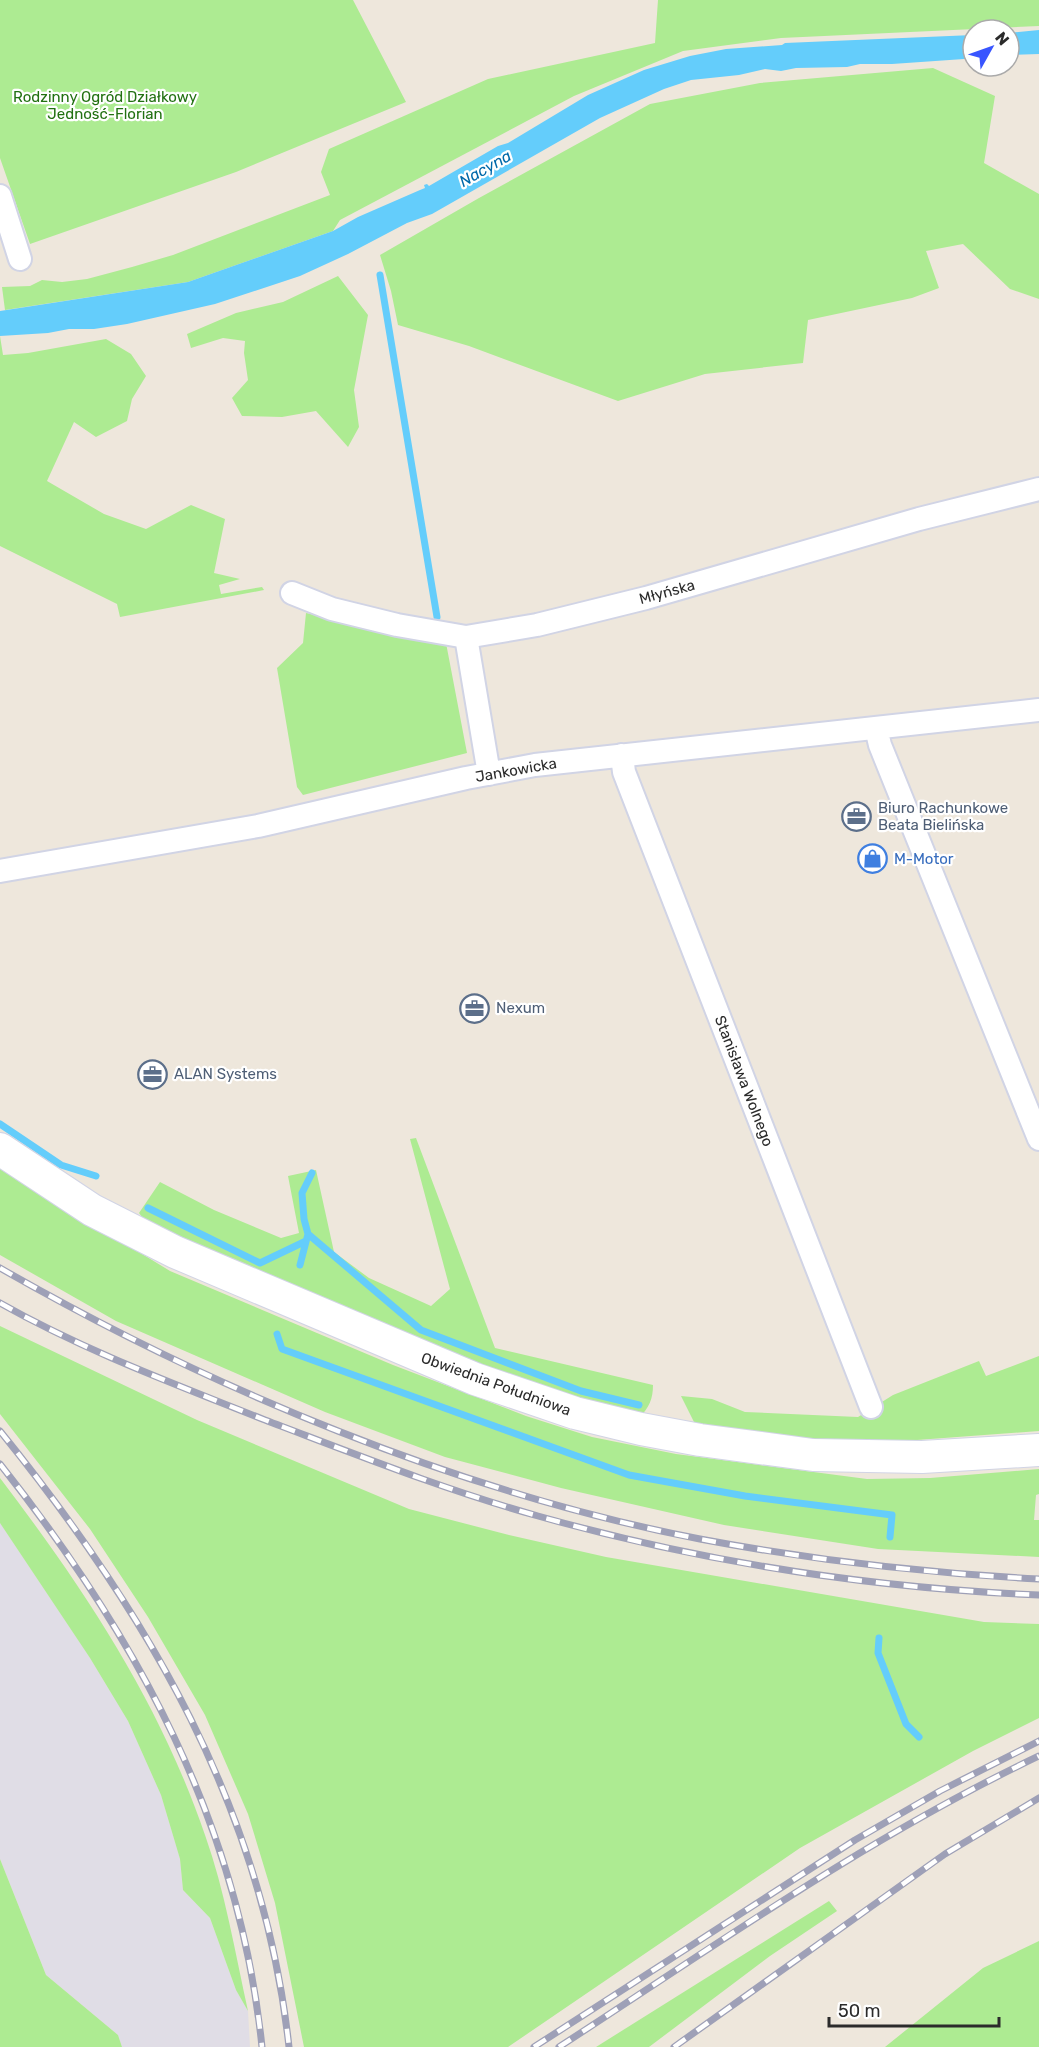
<svg xmlns="http://www.w3.org/2000/svg" width="1039" height="2047" font-family="Rubik,sans-serif">
  <style>
    .industrial { fill: #e0dde6 }
    .green { fill: #adeb92 }
    .water { fill: #64cdfb }
    .lines { fill: none; stroke-linecap: round; stroke-linejoin: round }
    .stream { stroke: #64cdfb; stroke-width: 7 }
    .minor-casing { stroke: #d1d4e5; stroke-width: 26 }
    .secondary-casing { stroke: #d1d4e5; stroke-width: 34 }
    .minor { stroke: #fff; stroke-width: 22 }
    .secondary { stroke: #fff; stroke-width: 32 }
    .rail-casing { stroke: #9ea0b7; stroke-width: 7 }
    .rail { stroke: #fff; stroke-width: 4.5; stroke-dasharray: 14; stroke-linecap: butt }
    .labels { text-anchor: middle; stroke-width: 4.5; stroke-linejoin: round; paint-order: stroke }
    .park-label { font-size: 15px; fill: #227112; stroke: #fff }
    .street-label { font-size: 15px; fill: #2b2b2b; stroke: #fff }
    .service-label { font-size: 15px; fill: #4e5e75; stroke: #fff; text-anchor: start }
    .shop-label { font-size: 15px; fill: #366cbe; stroke: #fff; text-anchor: start }
    .water-label { font-size: 16px; font-style: italic; fill: #0069aa; stroke: #fff }
  </style>
  <rect width="100%" height="100%" fill="#eee7dc"/>
  <path class="industrial" d="M 0,1523 L 90,1658 L 128,1721 L 161,1795 L 180,1859 L 183,1890 L 210,1918 L 236,1990 L 248,2011 L 250,2047 L 122,2047 L 118,2035 L 46,1975 L 0,1859 Z"/>
  <path class="green" d="M 0,0 L 353,0 L 406,102 L 236,172 L 30,244 L 0,158 Z
    M 658,0 L 1039,0 L 1039,26 L 781,38 L 683,51 L 574,96 L 340,220 L 333,231 L 188,282 L 5,310 L 2,287 L 30,286 L 42,280 L 62,282 L 87,279 L 132,267 L 173,255 L 330,195 L 321,172 L 329,149 L 488,79 L 655,43 Z
    M 933,68 L 995,96 L 984,163 L 1039,194 L 1039,299 L 1010,289 L 963,244 L 926,251 L 939,288 L 912,298 L 808,320 L 803,363 L 705,374 L 618,401 L 469,346 L 398,325 L 391,291 L 380,255 L 479,198 L 650,104 L 760,83 Z
    M 338,276 L 368,315 L 354,390 L 359,427 L 348,447 L 316,411 L 282,417 L 242,416 L 232,398 L 248,380 L 244,353 L 245,341 L 223,338 L 191,348 L 187,334 L 236,313 L 283,302 Z
    M 0,336 L 3,355 L 28,353 L 106,339 L 131,354 L 146,376 L 132,399 L 127,421 L 96,437 L 74,422 L 47,481 L 104,514 L 146,529 L 191,505 L 225,519 L 214,573 L 240,579 L 219,585 L 221,594 L 262,587 L 264,590 L 120,617 L 117,604 L 0,546 Z
    M 306,613 L 446,643 L 467,753 L 303,795 L 297,787 L 277,668 L 303,643 Z
    M 416,1138 L 495,1348 L 653,1385 C 653,1399 649,1408 639,1418 L 537,1388 L 310,1294 L 146,1222 L 139,1213 L 160,1182 L 214,1210 L 281,1238 L 299,1233 L 288,1176 L 316,1170 L 334,1252 L 369,1278 L 431,1306 L 450,1289 L 410,1139 Z
    M 0,1167 L 170,1271 L 393,1365 L 526,1416 L 592,1437 L 676,1454 L 867,1479 L 930,1478 L 1039,1469 L 1039,1494 L 1036,1495 L 1034,1520 L 1039,1520 L 1039,1557 L 878,1549 L 724,1525 L 561,1488 L 445,1457 L 325,1412 L 116,1321 L 0,1255 Z
    M 0,1326 L 197,1420 L 409,1509 L 509,1535 L 606,1557 L 984,1622 L 1039,1624 L 1039,1718 L 973,1751 L 800,1848 L 508,2047 L 304,2047 L 275,1903 L 248,1814 L 205,1715 L 148,1617 L 90,1529 L 0,1414 Z
    M 1039,1356 L 1039,1431 L 890,1442 L 787,1439 L 695,1424 L 681,1396 L 712,1399 L 745,1412 L 858,1417 L 893,1395 L 979,1361 L 986,1376 Z
    M 0,1478 C 85,1590 159,1701 205,1835 C 225,1891 235,1952 248,2011 L 236,1990 L 210,1918 L 183,1890 L 180,1859 L 161,1795 L 128,1721 L 90,1658 L 0,1523 Z
    M 0,1859 L 46,1975 L 118,2035 L 122,2047 L 0,2047 Z
    M 829,1901 L 837,1911 L 770,1956 L 649,2047 L 596,2047 Z
    M 1039,1941 L 1039,2047 L 885,2047 L 983,1968 Z"/>
  <path class="water" d="M 1039,30 L 1039,54 L 1009,55 L 1009,33 Z
    M 973,35 L 973,56 L 964,59 L 892,64 L 860,64 L 847,67 L 796,68 L 781,71 L 765,69 L 739,75 L 691,80 L 664,89 L 600,118 L 432,214 L 407,223 L 348,254 L 300,276 L 215,304 L 127,324 L 94,329 L 69,329 L 48,333 L 0,336 L 0,311 L 188,282 L 333,231 L 358,217 L 420,190 L 425,188 L 424,185 L 427,184 L 429,186 L 498,146 L 508,143 L 588,95 L 644,70 L 690,56 L 726,49 L 782,45 L 785,43 Z"/>
  <g class="lines">
    <path class="stream" d="M 380,275 L 437,617
      M 0,1124 L 61,1165 L 96,1176
      M 148,1208 L 260,1263 L 306,1241
      M 308,1234 L 421,1330 L 581,1391 L 639,1405
      M 300,1265 L 308,1234 L 304,1219 L 302,1193 L 312,1173
      M 277,1334 L 282,1349 L 629,1475 L 745,1496 L 892,1515 L 890,1537
      M 879,1638 L 878,1653 L 906,1724 L 919,1737"/>
    <defs>
      <path id="minor" d="M 0,196 L 20,259
        M 292,593 L 332,609 L 397,625 L 466,637 L 537,625 L 646,598 L 919,519 L 1039,489
        M 466,637 L 489,774
        M 876,728 L 880,745 L 1039,1139
        M 622,755 L 624,772 L 871,1407
        M 0,871 L 258,826 L 466,778 L 535,765 L 1039,710"/>
      <path id="secondary" d="M 0,1149 L 92,1210 L 175,1252 L 475,1379 L 575,1413 L 641,1429 L 700,1440 L 813,1455 L 922,1457 L 1039,1450"/>
    </defs>
    <use href="#minor" class="minor-casing"/>
    <use href="#secondary" class="secondary-casing"/>
    <use href="#minor" class="minor"/>
    <use href="#secondary" class="secondary"/>
    <defs>
      <path id="rail" d="M 0,1268 C 211,1389 461,1493 700,1539 C 812,1560 925,1573 1039,1579
        M 0,1303 C 85,1351 175,1384 265,1420 C 355,1454 445,1490 538,1516 C 702,1562 869,1588 1039,1595
        M 0,1431 C 148,1614 263,1808 289,2047
        M 0,1464 C 137,1637 239,1823 262,2047
        M 534,2047 L 855,1840 L 940,1791 L 1039,1741
        M 559,2047 C 716,1945 870,1836 1039,1756
        M 674,2047 L 945,1854 L 1039,1798"/>
    </defs>
    <use href="#rail" class="rail-casing"/>
    <use href="#rail" class="rail"/>
  </g>
  <defs>
    <symbol id="office-ring" viewBox="-11 -11 22 22"><circle r="9.5" fill="#fff" stroke="#5c6f8a" stroke-width="1.5"/><path d="M-6-3h4V-5.5h4V-3h4V5H-6ZM-1-4.5V-3h2v-1.5ZM-6 0V1H6V0Z" fill="#5c6f8a"/></symbol>
    <symbol id="shop-ring" viewBox="-11 -11 22 22"><circle r="9.5" fill="#fff" stroke="#3f7fe0" stroke-width="1.5"/><path d="M-5-2.5h2.3a2.7 3.5 0 0 1 5.4 0H5L5.5 6h-11ZM-1.5-2.5h3a1.5 2.3 0 0 0-3 0Z" fill="#3f7fe0"/></symbol>
  </defs>
  <g fill-rule="evenodd">
    <use href="#office-ring" x="840" y="800" width="33" height="33"/>
    <use href="#shop-ring" x="856" y="842" width="33" height="33"/>
    <use href="#office-ring" x="458" y="992" width="33" height="33"/>
    <use href="#office-ring" x="136" y="1058" width="33" height="33"/>
  </g>
  <g class="labels">
    <g class="park-label">
      <text x="105" y="102">Rodzinny Ogród Działkowy<tspan x="105" dy="17">Jedność-Florian</tspan></text>
    </g>
    <g class="street-label">
      <text transform="translate(667 592) rotate(-15)" y="5">Młyńska</text>
      <text transform="translate(516 770) rotate(-10)" y="5">Jankowicka</text>
      <text transform="translate(744 1081) rotate(69)" y="5">Stanisława Wolnego</text>
      <text transform="translate(496 1384) rotate(20)" y="5">Obwiednia Południowa</text>
    </g>
    <g class="service-label">
      <text x="878" y="813">Biuro Rachunkowe<tspan x="878" dy="17">Beata Bielińska</tspan></text>
      <text x="496" y="1013">Nexum</text>
      <text x="174" y="1079">ALAN Systems</text>
    </g>
    <g class="shop-label">
      <text x="894" y="864">M-Motor</text>
    </g>
    <g class="water-label">
      <text transform="translate(485 168) rotate(-30)" y="6">Nacyna</text>
    </g>
  </g>
  <g transform="translate(991 48) rotate(50)"><circle r="28" fill="#ffffff" stroke="#aaaaaa" stroke-width="1.5"/>
  <path d="M0-4.5L10 22L0 15L-10 22Z" fill="#3855ff"/>
  <text y="-9" font-size="16" font-weight="bold" text-anchor="middle" fill="#2b2b2b">N</text>
  </g>
  <path d="M829 2017v9h170v-9" fill="none" stroke="#2b2b2b" stroke-width="3"/>
  <text x="838" y="2017" font-size="18" fill="#2b2b2b" stroke="#ffffff" stroke-width="4.5" paint-order="stroke">50 m</text>
</svg>
